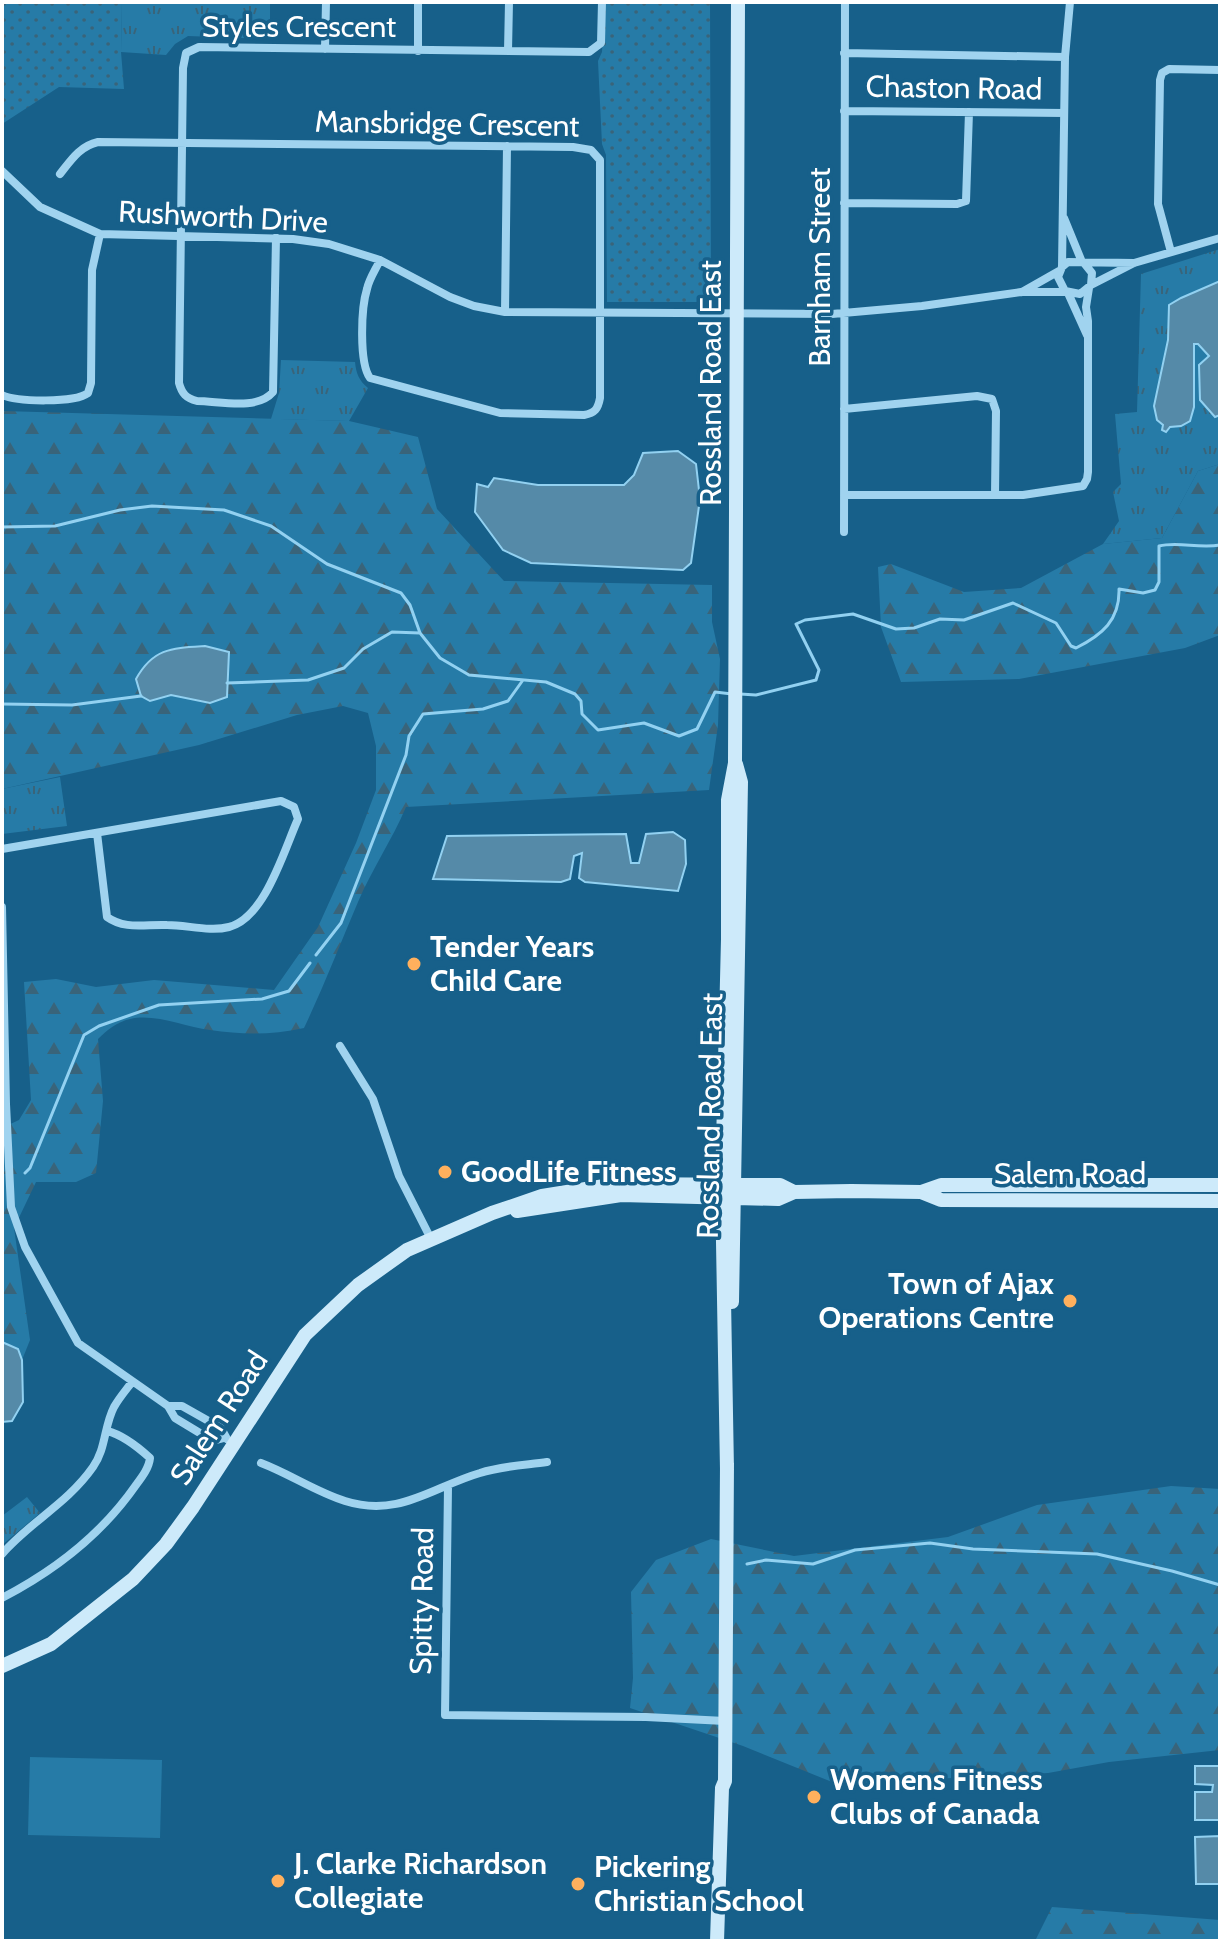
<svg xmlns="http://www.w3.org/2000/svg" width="1222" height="1943" font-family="Cabin,sans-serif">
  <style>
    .grass { fill: url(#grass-dots) }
    .forest { fill: url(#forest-firs); fill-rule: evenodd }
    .park { fill: url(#park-tufts) }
    .garden { fill: #267ba7 }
    .water { fill: #558aa8; stroke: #92d1f1; stroke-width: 2 }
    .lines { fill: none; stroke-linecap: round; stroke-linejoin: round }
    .stream { stroke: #92d1f1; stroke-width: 3 }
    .street { stroke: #a0d3ef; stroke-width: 8 }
    .secondary { stroke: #cdeafa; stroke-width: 14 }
    .poi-dot { fill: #ffb05d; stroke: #17608a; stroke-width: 3 }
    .labels { text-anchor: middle; stroke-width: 7; stroke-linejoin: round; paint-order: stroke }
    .street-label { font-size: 30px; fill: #fff; stroke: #17608a }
    .poi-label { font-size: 30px; font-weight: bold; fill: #fff; stroke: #17608a; text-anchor: start }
  </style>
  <defs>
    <pattern id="grass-dots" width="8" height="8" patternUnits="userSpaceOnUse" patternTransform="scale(2)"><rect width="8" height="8" fill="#267ba7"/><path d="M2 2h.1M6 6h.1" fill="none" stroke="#39647a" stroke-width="1.8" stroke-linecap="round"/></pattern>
    <pattern id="forest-firs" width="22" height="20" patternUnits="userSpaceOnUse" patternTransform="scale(2)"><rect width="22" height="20" fill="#267ba7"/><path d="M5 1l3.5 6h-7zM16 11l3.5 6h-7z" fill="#39647a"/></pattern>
    <pattern id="park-tufts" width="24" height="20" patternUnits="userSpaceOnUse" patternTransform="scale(2)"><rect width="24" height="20" fill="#267ba7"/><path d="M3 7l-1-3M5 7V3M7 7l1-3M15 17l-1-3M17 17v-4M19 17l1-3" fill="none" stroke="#39647a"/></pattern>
  </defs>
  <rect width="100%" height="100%" fill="#17608a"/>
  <path class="grass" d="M 2,2 L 122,2 L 121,52 L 124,89 L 59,87 L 2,124 Z
    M 605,2 L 710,2 L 711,302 L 607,302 L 606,155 L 602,144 L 598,61 L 602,52 Z"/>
  <path class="forest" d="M 2,411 L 349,421 L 418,437 L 437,509 L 504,581 L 712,585 L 712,622 L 720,659 L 718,725 L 709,790 L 406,807 C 392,840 372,869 358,902 C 340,944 324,986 304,1028 C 271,1035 244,1035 210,1030 C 185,1027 155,1013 130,1019 C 117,1022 107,1030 98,1039 L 103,1101 L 96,1173 L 76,1182 L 36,1182 L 14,1228 L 30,1340 L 22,1360 L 18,1349 L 2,1342 L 2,1128 L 19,1120 L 31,1100 L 24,982 L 56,979 L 96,987 L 154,980 L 274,990 L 318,927 L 356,843 L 376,790 L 376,746 L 368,713 L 343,706 L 297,715 L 199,745 L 2,789 ZM 227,683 L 227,697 L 210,703 L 171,695 Z
    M 1220,464 L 1220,635 L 1185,648 L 1019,679 L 901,682 L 881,627 L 878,567 L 891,564 L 964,592 L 1021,588 L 1103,544 L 1162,538 L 1198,471 Z
    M 1171,1486 L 1220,1489 L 1220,1750 L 1109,1762 L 1048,1773 L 837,1784 L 743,1746 L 630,1708 L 633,1678 L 631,1592 L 656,1560 L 711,1539 L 794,1556 L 948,1537 L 1037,1505 Z
    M 1052,1907 L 1220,1920 L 1220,1941 L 1035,1941 Z"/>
  <path class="park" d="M 122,2 L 270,2 L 270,39 L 188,36 L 175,44 L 166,55 L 121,52 Z
    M 1220,249 L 1220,464 L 1198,471 L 1162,538 L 1103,544 L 1119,521 L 1113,492 L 1121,484 L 1115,414 L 1137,412 L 1141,274 Z
    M 281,360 L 355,362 C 356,373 359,381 368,388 L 349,421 L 271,419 L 279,393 Z
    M 60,777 L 67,826 L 2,834 L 2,789 Z
    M 27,1497 L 40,1513 L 2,1545 L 2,1516 Z"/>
  <path class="garden" d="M 30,1757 L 162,1760 L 160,1838 L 28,1835 Z"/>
  <path class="water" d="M 1220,281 L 1220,415 L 1215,417 L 1200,400 L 1199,365 L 1209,356 L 1198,344 L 1194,344 L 1194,407 L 1190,421 L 1181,426 L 1170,427 L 1166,432 L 1162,430 L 1163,425 L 1157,420 L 1154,406 L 1168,340 L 1169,305 L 1181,298 Z
    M 678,451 L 696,464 L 700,499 L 691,563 L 683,570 L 531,563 L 503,550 L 475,512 L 477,484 L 488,487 L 494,478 L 538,485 L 624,485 L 634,475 L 643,453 Z
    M 205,646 L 229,652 L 227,697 L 210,703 L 171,695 L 150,701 L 141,696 L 136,679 C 153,648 172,648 205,646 Z
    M 673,832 L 685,840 L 686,864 L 678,891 L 585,882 L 579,878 L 582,853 L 574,856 L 570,879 L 561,882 L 433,879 L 447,836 L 626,834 L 631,863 L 639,863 L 646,834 Z
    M 2,1342 L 18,1349 L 22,1360 L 23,1402 L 12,1421 L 2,1422 Z
    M 1195,1766 L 1220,1766 L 1220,1820 L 1195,1820 L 1195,1792 L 1212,1792 L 1213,1785 L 1195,1784 Z
    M 1220,1836 L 1220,1884 L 1196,1884 L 1195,1837 Z"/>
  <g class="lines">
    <path class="stream" d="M 2,527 L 55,526 L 120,510 L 152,506 L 224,510 L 271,526 L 327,564 L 401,593 L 410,605 L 420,633 L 440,658 L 469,675 L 546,682 L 575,694 L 581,701 L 582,714 L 598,730 L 644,723 L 679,736 L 697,729 L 715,692 L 732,694
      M 227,683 L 308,680 L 344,668 L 363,649 L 392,632 L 420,633
      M 740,694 L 756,695 L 816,680 L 819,670 L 796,624 L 805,620 L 853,614 L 896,629 L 914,628 L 940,619 L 964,620 L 1013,603 L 1056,623 L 1071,646 L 1076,648 C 1102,635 1120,620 1119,589 L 1143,593 L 1155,590 L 1159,582 L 1159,546 C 1179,541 1198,549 1220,545
      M 2,704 L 72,705 L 141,696
      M 316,955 L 341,923 L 406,755 L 409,736 L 423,714 L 483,709 L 508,701 L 523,680
      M 25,1173 L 30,1168 L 84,1035 L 99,1026 L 159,1005 L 262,999 L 289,991 L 310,963
      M 747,1564 L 766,1560 L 813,1564 L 855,1550 L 930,1543 L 973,1549 L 1097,1554 L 1172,1571 L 1220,1585"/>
    <path class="street" d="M 325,49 L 326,2
      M 418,51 L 418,2
      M 508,51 L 509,2
      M 844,53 L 1065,57
      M 844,111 L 1064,113
      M 2,171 L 40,207 L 100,234 L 293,239 L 329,244 L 380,260 L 450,297 L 474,306 L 505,312 L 832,314 L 922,306 L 1021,292 L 1066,292
      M 60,174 C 71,160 80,146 98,142 L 573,147 L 591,150 L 600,160 L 600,398 C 598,409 595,413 584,415 L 500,413 L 370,378 C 359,363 361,308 367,289 C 369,279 376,269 380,260
      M 844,203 L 957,204 L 966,201 L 969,112
      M 1064,218 L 1082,262
      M 276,238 L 273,392 C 257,411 219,401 197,401 C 186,398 182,394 179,383 L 183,68 L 186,53 L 199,47 L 589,52 L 601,43 L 602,2
      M 1171,252 L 1158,204 L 1160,80 L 1162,73 L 1169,69 L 1220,70
      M 1084,263 L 1092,273 L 1091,285 L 1080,294 L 1065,291 L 1058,277 L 1062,267 L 1068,262 L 1134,263
      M 1062,267 L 1065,57 L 1070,2
      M 1091,285 L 1134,263 L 1220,238
      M 1022,292 L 1059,271
      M 1068,293 L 1087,335
      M 505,312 L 507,146
      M 2,395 C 17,402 75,403 88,393 L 91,383 L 92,270 L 100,234
      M 844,409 L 977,396 L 992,399 L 996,411 L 995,495
      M 844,495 L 1023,495 L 1083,486 L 1087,479 L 1088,472 L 1088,321 L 1086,307 L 1089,288
      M 844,532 L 845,2
      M 2,849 L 281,801 L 294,807 L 298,819 C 284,850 265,918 229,927 C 210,932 187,925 167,925 C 145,924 125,930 107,917 L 97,833
      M 2,907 L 6,1104 L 11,1207 L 25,1247 L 78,1343 L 168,1406 L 175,1418 L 213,1441 L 224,1438
      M 340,1046 L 373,1099 L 399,1176 L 431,1239
      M 168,1406 L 182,1406 L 221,1428 L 227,1439
      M 261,1463 C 290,1474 316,1492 345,1501 C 399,1518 432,1487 480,1473 C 501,1466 526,1465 547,1462
      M 448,1487 L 445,1715 L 646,1717 L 725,1721
      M 2,1554 C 31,1521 67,1504 93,1467 C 106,1449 104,1426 114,1407 C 119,1398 126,1390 132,1382
      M 2,1598 C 54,1571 102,1534 136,1485 C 142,1477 149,1468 150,1458 C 138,1447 123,1435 107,1431"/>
    <path class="secondary" d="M 921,1192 L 941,1185 L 1220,1185
      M 517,1211 L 621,1195 L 778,1199 L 794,1192 L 851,1191 L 921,1192 L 941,1200 L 1220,1201
      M 732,1302 L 741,782 L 736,764
      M 727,1470 L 722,1185 L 728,939 L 728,800 L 735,763 L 738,2
      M 2,1666 L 51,1644 L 133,1579 L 166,1544 L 193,1507 L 305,1335 L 358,1285 L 407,1250 L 492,1213 L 542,1196 L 617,1184 L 780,1185 L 794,1192
      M 717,1941 L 722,1788 L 725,1781 L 727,1463"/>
  </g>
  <g class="poi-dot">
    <circle cx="414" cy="964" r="8"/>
    <circle cx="445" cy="1172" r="8"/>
    <circle cx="1070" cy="1301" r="8"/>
    <circle cx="814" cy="1797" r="8"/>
    <circle cx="278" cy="1881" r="8"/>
    <circle cx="578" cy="1884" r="8"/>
  </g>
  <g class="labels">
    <g class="street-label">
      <text x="299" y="37">Styles Crescent</text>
      <text transform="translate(954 88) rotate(1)" y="10">Chaston Road</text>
      <text transform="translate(447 124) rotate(1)" y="10">Mansbridge Crescent</text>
      <text transform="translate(223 217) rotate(3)" y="10">Rushworth Drive</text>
      <text transform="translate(820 267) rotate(-90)" y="10">Barnham Street</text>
      <text transform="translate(711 383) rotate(-90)" y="10">Rossland Road East</text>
      <text transform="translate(710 1116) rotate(-89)" y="10">Rossland Road East</text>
      <text x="1070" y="1184">Salem Road</text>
      <text transform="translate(219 1418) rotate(-57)" y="10">Salem Road</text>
      <text transform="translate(422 1601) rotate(-89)" y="10">Spitty Road</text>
    </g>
    <g class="poi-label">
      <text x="430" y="957">Tender Years<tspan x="430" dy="34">Child Care</tspan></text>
      <text x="461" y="1182">GoodLife Fitness</text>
      <text x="1054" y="1294" text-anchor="end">Town of Ajax<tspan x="1054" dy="34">Operations Centre</tspan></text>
      <text x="830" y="1790">Womens Fitness<tspan x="830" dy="34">Clubs of Canada</tspan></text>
      <text x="294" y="1874">J. Clarke Richardson<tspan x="294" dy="34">Collegiate</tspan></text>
      <text x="594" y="1877">Pickering<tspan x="594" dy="34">Christian School</tspan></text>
    </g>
  </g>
  <rect width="1222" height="1943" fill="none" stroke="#ffffff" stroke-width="8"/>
</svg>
